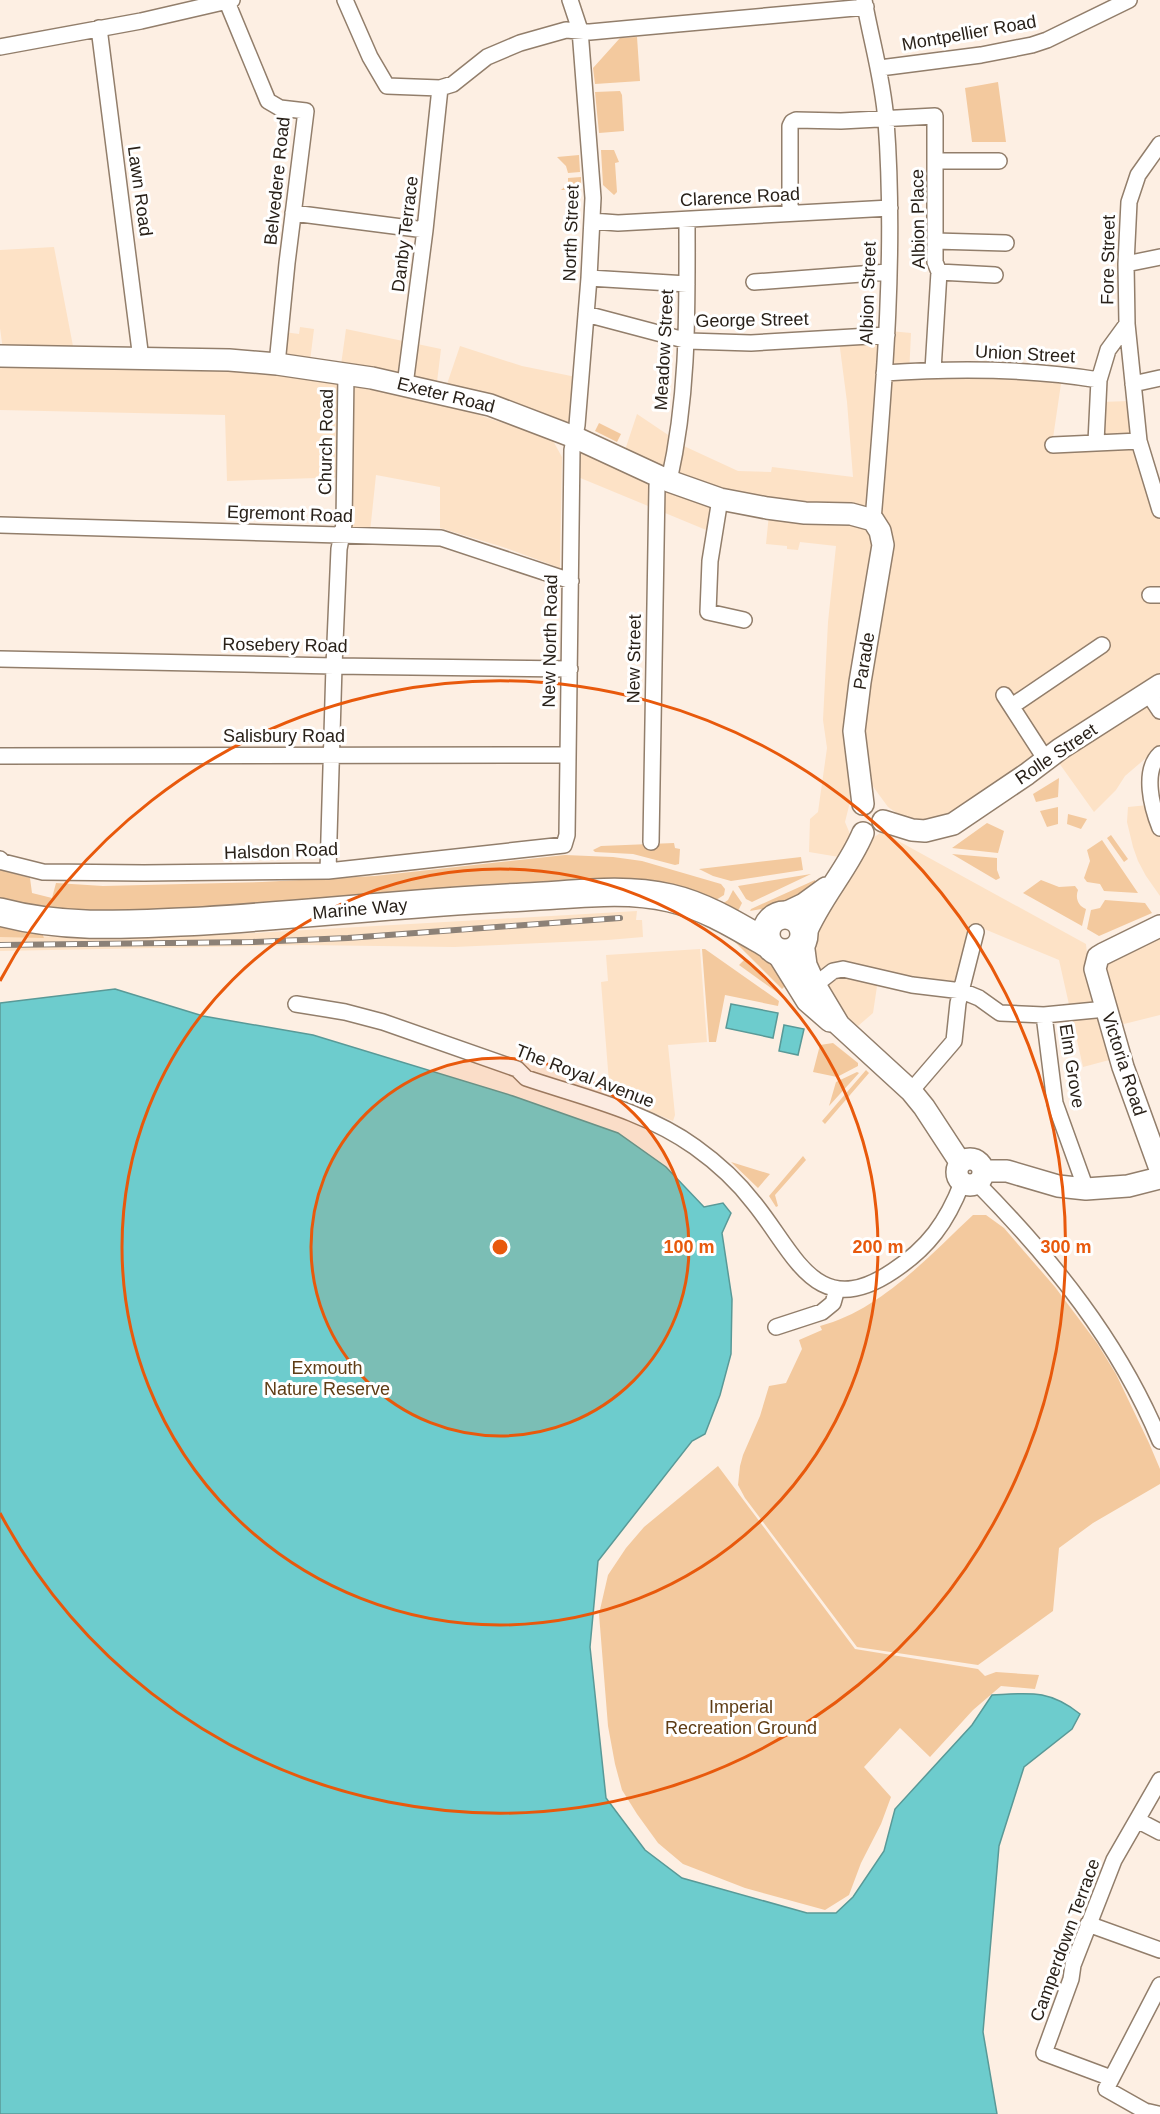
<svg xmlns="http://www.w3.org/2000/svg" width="1160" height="2114" font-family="Helvetica,sans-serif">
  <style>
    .built { fill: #fde2c6 }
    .green { fill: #f3c99e }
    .water { fill: #6dcccd; stroke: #599997; stroke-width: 1.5 }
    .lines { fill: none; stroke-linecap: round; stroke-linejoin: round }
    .street-casing { stroke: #927e6b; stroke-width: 18 }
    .secondary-casing { stroke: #927e6b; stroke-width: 24 }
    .highway-casing { stroke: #927e6b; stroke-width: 30 }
    .street { stroke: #fff; stroke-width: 15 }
    .secondary { stroke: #fff; stroke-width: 21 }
    .highway { stroke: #fff; stroke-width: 27 }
    .rail-casing { stroke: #8c8177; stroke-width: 6 }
    .rail { stroke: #fff; stroke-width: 4; stroke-dasharray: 11; stroke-linecap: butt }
    .ring { fill: none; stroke: #e8590c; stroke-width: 3 }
    .labels { text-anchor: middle; stroke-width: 6; stroke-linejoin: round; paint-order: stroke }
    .street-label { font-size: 18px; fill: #292119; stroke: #fff }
    .park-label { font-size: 18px; fill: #5f3d15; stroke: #fff }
    .centre { fill: #e8590c; stroke: #fff; stroke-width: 3 }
    .ring-label { font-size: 18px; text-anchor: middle; font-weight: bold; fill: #e8590c; stroke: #fff; stroke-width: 6; stroke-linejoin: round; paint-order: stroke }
  </style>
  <rect width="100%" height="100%" fill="#fdefe3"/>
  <path class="built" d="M 54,247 L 77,367 L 277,371 L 284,332 L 299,334 L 300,327 L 314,329 L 310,361 L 341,365 L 346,329 L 441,349 L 437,382 L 442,403 L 552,439 L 562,457 L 560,568 L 503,547 L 440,528 L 440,487 L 376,475 L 370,532 L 347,532 L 348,477 L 227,481 L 225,415 L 0,410 L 0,365 L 3,350 L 0,328 L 0,250 Z
    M 882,331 L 876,542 L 850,802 L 845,822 L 850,834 L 846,847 L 839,857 L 809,852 L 810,819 L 818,812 L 827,748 L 823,720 L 828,622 L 836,546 L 800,542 L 798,550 L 787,549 L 787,546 L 766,544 L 769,514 L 718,503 L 711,532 L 578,477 L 579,446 L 620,465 L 637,414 L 686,447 L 738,471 L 771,472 L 772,467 L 853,477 L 847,402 L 838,333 Z
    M 890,331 L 911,333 L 909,375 L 1062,377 L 1053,438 L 1098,436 L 1100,402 L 1130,401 L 1160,517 L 1160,677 L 934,824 L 910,822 L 888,807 L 869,781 L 859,735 Z
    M 460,346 L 522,366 L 576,377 L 571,427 L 481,391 L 447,384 Z
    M 1160,689 L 1160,746 L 1125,776 L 1116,790 L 1094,812 L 1054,756 Z
    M 1148,805 L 1160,832 L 1160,896 L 1146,876 L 1138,861 L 1133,847 L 1127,822 L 1128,807 Z
    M 882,832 L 1086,944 L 1088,965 L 1113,1059 L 1083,1067 L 1059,960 L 977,926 L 957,986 L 879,973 L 873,1013 L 858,1026 L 842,1013 L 812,969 L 814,928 L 866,842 Z
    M 637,911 L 636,920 L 642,920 L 643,937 L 608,940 L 454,947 L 303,945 L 0,951 L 0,937 L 235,934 Z
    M 1160,933 L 1160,1015 L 1116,1026 L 1103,959 Z
    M 700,949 L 707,1042 L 668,1045 L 675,1115 L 673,1121 L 610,1095 L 601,982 L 608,981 L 606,955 Z"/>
  <path class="green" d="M 637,37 L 640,81 L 595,84 L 593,68 L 620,38 Z
    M 998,82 L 1006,142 L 972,142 L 965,88 Z
    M 620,91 L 622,95 L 624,131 L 599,133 L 595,92 Z
    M 601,150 L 614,150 L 619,162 L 615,163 L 617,192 L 614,195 L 603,185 Z
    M 579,155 L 580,172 L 568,173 L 566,166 L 557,157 Z
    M 581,177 L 581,190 L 561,190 L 568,184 L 568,178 Z
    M 599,423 L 621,434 L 617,442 L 595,431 Z
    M 1059,778 L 1058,797 L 1036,802 L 1033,794 Z
    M 1058,807 L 1058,824 L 1047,827 L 1040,811 Z
    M 1068,814 L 1087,819 L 1081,829 L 1067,824 Z
    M 987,823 L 1004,831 L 998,853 L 952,848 Z
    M 1111,835 L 1128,859 L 1124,862 L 1107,838 Z
    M 1102,840 L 1138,893 L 1104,891 L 1100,884 L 1087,882 L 1084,878 L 1090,861 L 1087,850 Z
    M 674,843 L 675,848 L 680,849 L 679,864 L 675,865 L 633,854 L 595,852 L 593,850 L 601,846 Z
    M 952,854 L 997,858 L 997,870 L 1000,878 L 996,880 Z
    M 565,855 L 613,857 L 642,861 L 721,884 L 725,889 L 724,895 L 716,900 L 680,888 L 136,919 L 0,905 L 0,870 L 30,878 L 32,893 L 52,898 L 56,883 L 103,886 L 262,882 L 375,876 Z
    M 801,857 L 803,870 L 731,881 L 713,876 L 699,869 Z
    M 811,874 L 752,902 L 746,899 L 738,886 Z
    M 815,880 L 815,883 C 796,899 775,908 750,911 L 751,909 Z
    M 1041,880 L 1059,887 L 1075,886 L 1078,890 C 1075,898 1078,906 1086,909 L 1082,926 L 1023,893 Z
    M 733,890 L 742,903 L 738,911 L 721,909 L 719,906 L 728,900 Z
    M 1105,900 L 1145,903 L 1152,913 L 1099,936 L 1087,929 L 1091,910 L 1100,908 Z
    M 0,916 L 40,927 L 44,938 L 0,937 Z
    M 732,939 L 769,955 L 787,984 L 782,989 Z
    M 702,949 L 705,949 L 779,1001 L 778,1006 L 725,995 L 716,1042 L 709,1042 Z
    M 745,959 L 778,993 L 739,965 Z
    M 833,1043 L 858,1063 L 858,1066 L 837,1077 L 813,1072 L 820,1045 Z
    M 866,1070 L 869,1073 L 825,1124 L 822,1121 Z
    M 857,1072 L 859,1073 L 829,1106 L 836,1082 Z
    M 803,1156 L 806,1160 L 775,1195 L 778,1206 L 776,1207 L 769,1196 Z
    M 731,1162 L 770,1174 L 758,1188 Z
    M 973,1215 L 986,1215 L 1004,1228 L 1055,1287 L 1097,1343 L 1116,1374 L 1149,1443 L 1160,1469 L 1160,1484 L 1093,1523 L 1059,1548 L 1053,1611 L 978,1665 L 857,1647 L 745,1498 L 738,1485 L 740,1466 L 743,1455 L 760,1416 L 769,1386 L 786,1383 L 802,1349 L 799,1340 L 822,1330 L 820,1326 C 881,1310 929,1256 973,1215 Z
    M 718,1466 L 855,1649 L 978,1669 L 985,1676 L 996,1672 L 1039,1675 L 1035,1689 L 1001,1686 L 973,1710 L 930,1757 L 900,1728 L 864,1767 L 891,1797 L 881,1824 L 861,1863 L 849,1895 L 825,1910 L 745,1888 L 683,1864 L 658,1843 L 637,1814 L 622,1790 L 615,1764 L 608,1726 L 599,1614 L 608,1575 L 626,1548 L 644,1527 Z"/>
  <path class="water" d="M 115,989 L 203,1016 L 313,1035 L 513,1096 L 618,1133 L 666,1167 L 704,1207 L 723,1203 L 731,1213 L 722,1233 L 732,1299 L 731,1354 L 720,1395 L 705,1434 L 692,1441 L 598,1561 L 590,1647 L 606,1798 L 645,1850 L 682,1878 L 807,1913 L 836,1913 L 853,1897 L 884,1851 L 895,1809 L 972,1725 L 992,1695 C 1029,1693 1049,1689 1080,1714 L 1072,1729 L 1024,1767 L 999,1846 L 983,2032 L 997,2114 L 0,2114 L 0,1003 Z
    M 731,1004 L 778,1013 L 773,1038 L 726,1028 Z
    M 784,1025 L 804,1029 L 798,1055 L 779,1051 Z"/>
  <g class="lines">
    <defs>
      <path id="street" d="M 345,0 L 370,57 L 387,86 L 440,88 L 453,84 L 487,57 L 520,43 L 566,30 L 590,32 L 633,28 L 866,7
        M 864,0 C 871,40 883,79 886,121 C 896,253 884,388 873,520
        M 227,2 L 268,101 L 280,108 L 306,111 L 287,263 L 277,364
        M 99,28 L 141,359
        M 0,47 L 141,21 L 232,0
        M 880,68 L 981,55 L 1032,45 L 1047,40 L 1129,0
        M 1160,144 L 1138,175 L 1129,202 L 1126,264 L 1127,324 L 1139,441 L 1160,510
        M 936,161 L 999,161
        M 293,213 L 425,230
        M 790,213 L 790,126 L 792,122 L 796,120 L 841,121 L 935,116 L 935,262 L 939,272 L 933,370
        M 592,221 L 618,223 L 890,208
        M 935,241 L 1006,243
        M 1126,264 L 1160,257
        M 939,272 L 995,275
        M 589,278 L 687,284
        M 754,282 L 888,272
        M 586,314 L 688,341 L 751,343 L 887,335
        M 884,373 C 956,368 1028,368 1099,380 L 1108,350 L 1127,324
        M 1133,384 L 1160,378
        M 405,385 L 425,230 L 440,88
        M 1096,442 L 1099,380
        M 1053,445 L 1139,441
        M 669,481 C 689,392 687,310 687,220
        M 720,499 L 710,561 L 708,612 L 744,620
        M 0,525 L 441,538 L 571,581
        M 1150,595 L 1160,595
        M 0,659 L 334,666 L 570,669
        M 1148,693 L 1160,711
        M 1004,695 L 1046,760
        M 1012,706 L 1102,645
        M 1160,754 C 1142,771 1152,808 1160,828
        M 0,756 L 568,755
        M 651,842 L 657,486 L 659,477
        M 0,859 L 3,862 L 43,872 L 144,873 L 328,871 L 564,845 L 567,835 L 572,450 L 577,425 L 589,278 L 593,198 L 580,30 L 570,0
        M 328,871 L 334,666 L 339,549 L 344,524 L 346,373
        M 815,985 L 833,971 L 843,969 L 912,985 L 962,991 L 979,998 L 1000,1013 L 1044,1015 L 1106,1009
        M 296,1004 L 345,1012 L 383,1022 L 517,1069 L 526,1078 C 582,1097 645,1111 695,1147 C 716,1162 738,1182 754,1203 C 795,1253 816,1323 893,1271 C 928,1248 947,1222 962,1183
        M 1044,1015 L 1055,1103 L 1086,1189
        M 911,1091 L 954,1041 L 958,1003 L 976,932
        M 977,1183 C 1052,1259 1119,1342 1160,1441
        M 776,1327 L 822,1312 L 833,1303 L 837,1289
        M 1137,1820 L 1160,1832
        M 1088,1924 L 1160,1950
        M 1111,2078 L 1044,2053 L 1071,1979 L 1073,1965 L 1114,1860 L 1160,1780
        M 1158,2114 L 1145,2111 L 1106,2089 L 1160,1985"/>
      <path id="secondary" d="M 0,356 L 229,360 L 277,364 L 372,378 L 490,405 L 574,437 L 669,481 L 720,499 L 767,508 L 805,513 L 851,514 L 873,520 L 880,531 L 883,545 L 860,682 L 854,731 L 863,804
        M 883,821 L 912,830 L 925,831 L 953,824 L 1027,774 L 1060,749 L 1160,685
        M 783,914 L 804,904 L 826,888
        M 1160,926 L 1103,954 L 1098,957 L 1095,969 L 1123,1067 L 1160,1169
        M 805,935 C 820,898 848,869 863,833
        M 803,942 L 806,965 L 815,985 L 839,1025 L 911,1091 L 924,1107 L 960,1162
        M 776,951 L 807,1001 L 830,1021
        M957 1172a13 13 0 1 1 26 0a13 13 0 1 1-26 0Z
        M 984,1171 L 1007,1171 L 1058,1186 L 1086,1189 L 1128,1186 L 1160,1178"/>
      <path id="highway" d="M 0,912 C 67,930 135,924 203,921 C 311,914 418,902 525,897 C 573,895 622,887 670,898 C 705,906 737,926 768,944
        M766 934a19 19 0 1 1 38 0a19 19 0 1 1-38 0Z"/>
    </defs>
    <use href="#street" class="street-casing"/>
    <use href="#secondary" class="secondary-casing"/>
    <use href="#highway" class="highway-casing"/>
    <use href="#street" class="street"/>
    <use href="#secondary" class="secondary"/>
    <use href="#highway" class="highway"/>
    <defs>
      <path id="rail" d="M 0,945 L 253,942 L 348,938 L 620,918"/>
    </defs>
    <use href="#rail" class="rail-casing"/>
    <use href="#rail" class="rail"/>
  </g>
  <circle cx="500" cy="1247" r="189" fill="#e8590c" fill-opacity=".12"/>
  <g class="ring">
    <circle cx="500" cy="1247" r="189"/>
    <circle cx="500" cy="1247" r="378"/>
    <path d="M0 981A566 566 0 1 1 0 1513"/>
  </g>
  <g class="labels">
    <g class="street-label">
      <text transform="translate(969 33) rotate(-10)" y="6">Montpellier Road</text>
      <text transform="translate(277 181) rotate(-84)" y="6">Belvedere Road</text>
      <text transform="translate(140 191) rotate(82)" y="6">Lawn Road</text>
      <text transform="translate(740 197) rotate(-3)" y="6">Clarence Road</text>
      <text transform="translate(918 219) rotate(-91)" y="6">Albion Place</text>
      <text transform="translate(571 233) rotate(-88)" y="6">North Street</text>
      <text transform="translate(405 234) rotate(-83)" y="6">Danby Terrace</text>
      <text transform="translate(1108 260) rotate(-89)" y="6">Fore Street</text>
      <text transform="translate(868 293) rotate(-88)" y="6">Albion Street</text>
      <text transform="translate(752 320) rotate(-1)" y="6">George Street</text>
      <text transform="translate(664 350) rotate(-87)" y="6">Meadow Street</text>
      <text transform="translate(1025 354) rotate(3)" y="6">Union Street</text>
      <text transform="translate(446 395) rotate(14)" y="6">Exeter Road</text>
      <text transform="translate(326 442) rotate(-89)" y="6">Church Road</text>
      <text transform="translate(290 514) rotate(2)" y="6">Egremont Road</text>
      <text transform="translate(550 641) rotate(-89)" y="6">New North Road</text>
      <text transform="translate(285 645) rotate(1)" y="6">Rosebery Road</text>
      <text transform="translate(634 659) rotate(-89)" y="6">New Street</text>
      <text transform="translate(864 661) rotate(-81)" y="6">Parade</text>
      <text x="284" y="742">Salisbury Road</text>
      <text transform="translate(1056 754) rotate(-34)" y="6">Rolle Street</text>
      <text transform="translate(281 851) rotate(-2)" y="6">Halsdon Road</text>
      <text transform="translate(360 909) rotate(-5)" y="6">Marine Way</text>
      <text transform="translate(1124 1064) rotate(72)" y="6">Victoria Road</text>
      <text transform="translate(1072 1066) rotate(81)" y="6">Elm Grove</text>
      <text transform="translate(585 1076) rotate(21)" y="6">The Royal Avenue</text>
      <text transform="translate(1065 1940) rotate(-70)" y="6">Camperdown Terrace</text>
    </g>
    <g class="park-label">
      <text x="327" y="1374">Exmouth<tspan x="327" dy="21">Nature Reserve</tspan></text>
      <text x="741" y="1713">Imperial<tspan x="741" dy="21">Recreation Ground</tspan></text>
    </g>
  </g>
  <circle cx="500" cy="1247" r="9" class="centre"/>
  <g class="ring-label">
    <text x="689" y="1253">100 m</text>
    <text x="878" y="1253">200 m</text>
    <text x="1066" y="1253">300 m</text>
  </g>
</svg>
